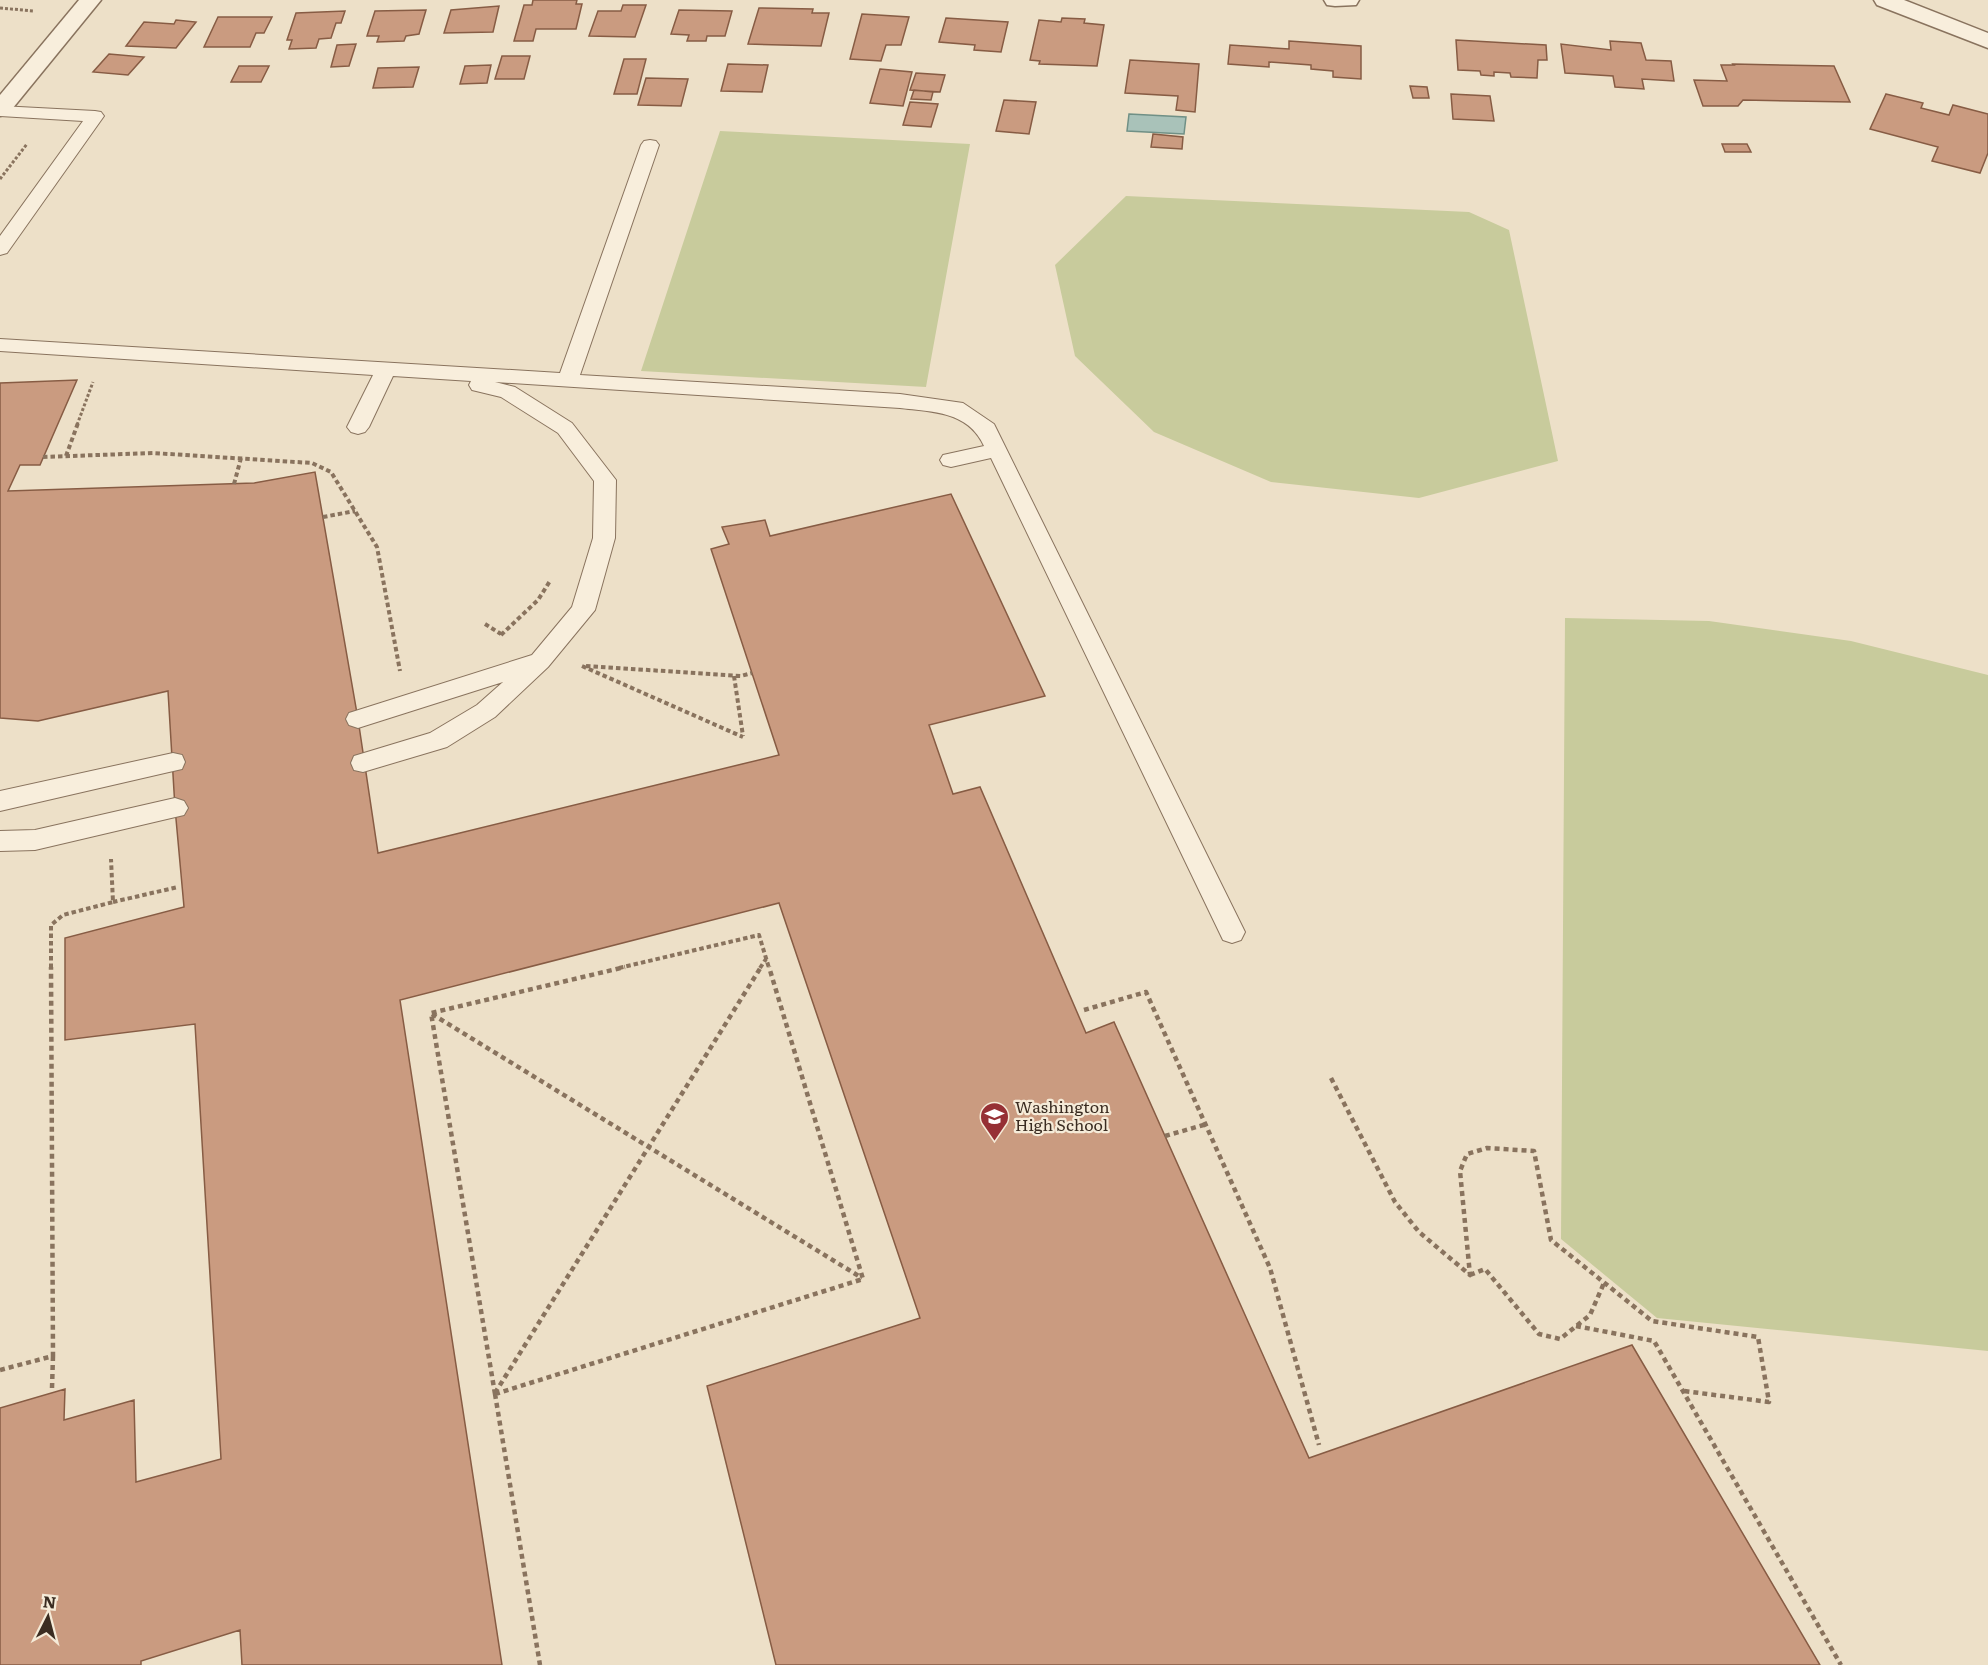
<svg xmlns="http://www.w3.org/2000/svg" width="1988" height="1665" font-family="Literata,serif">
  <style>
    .green { fill: #c8cb9c }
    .water { fill: #a9c2b9; stroke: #709086; stroke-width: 1.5 }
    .building { fill: #ca9b80; stroke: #875c44; stroke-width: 1.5 }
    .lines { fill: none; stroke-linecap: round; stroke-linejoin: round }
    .service-casing { stroke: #89735e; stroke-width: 2 }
    .minor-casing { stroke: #89735e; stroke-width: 3 }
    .tertiary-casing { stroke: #89735e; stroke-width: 3 }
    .path-far2 { stroke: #89735e; stroke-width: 3; stroke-dasharray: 3 2; stroke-linecap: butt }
    .path-far1 { stroke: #89735e; stroke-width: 4; stroke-dasharray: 4.5 3; stroke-linecap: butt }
    .path { stroke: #89735e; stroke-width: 4.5; stroke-dasharray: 5 4; stroke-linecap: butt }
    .service { fill: #f8eedc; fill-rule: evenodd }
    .minor { fill: #f8eedc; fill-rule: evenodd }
    .tertiary { fill: #f8eedc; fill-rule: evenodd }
    .labels { text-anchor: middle; stroke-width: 4.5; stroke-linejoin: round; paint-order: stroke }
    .poi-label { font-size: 16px; fill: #3a2c21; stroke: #f5ebd8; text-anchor: start }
  </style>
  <rect width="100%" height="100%" fill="#ede0c8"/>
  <path class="green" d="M 720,131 L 970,144 L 926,387 L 641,371 Z
    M 1126,196 L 1469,212 L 1509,230 L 1558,461 L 1419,498 L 1271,482 L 1154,432 L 1075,356 L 1055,265 Z
    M 1565,618 L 1709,621 L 1851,641 L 1988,675 L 1988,1351 L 1657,1318 L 1561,1239 Z"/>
  <path class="water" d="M 1129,114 L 1186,117 L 1184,134 L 1127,131 Z"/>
  <path class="building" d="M 533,0 L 577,0 L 576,4 L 582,4 L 576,29 L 536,29 L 533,41 L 514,41 L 524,5 L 532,5 Z
    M 623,5 L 646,5 L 635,37 L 589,36 L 598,11 L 621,11 Z
    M 499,6 L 493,32 L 444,33 L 451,10 Z
    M 759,8 L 813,9 L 812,13 L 829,13 L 821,46 L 748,44 Z
    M 426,10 L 419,34 L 406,36 L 404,41 L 377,42 L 379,36 L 367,36 L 375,11 Z
    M 679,10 L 732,11 L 725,36 L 707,36 L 706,41 L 687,41 L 689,35 L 671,34 Z
    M 345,11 L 341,23 L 336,23 L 331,38 L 319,39 L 316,48 L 289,49 L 292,40 L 287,40 L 296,13 Z
    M 862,14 L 909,17 L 901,45 L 886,45 L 881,61 L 850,59 Z
    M 218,17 L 272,17 L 264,33 L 256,33 L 250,47 L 204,47 Z
    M 946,18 L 1008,22 L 1001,52 L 974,50 L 975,45 L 939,42 Z
    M 1062,18 L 1085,19 L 1084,23 L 1104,25 L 1097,66 L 1039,64 L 1040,61 L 1030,60 L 1039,20 L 1061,22 Z
    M 176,20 L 196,22 L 176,48 L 126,46 L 144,22 L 174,24 Z
    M 1456,40 L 1546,45 L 1547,60 L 1538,60 L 1537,78 L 1511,77 L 1510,73 L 1494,72 L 1494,76 L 1481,75 L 1480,71 L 1458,70 Z
    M 1289,41 L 1361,46 L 1361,79 L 1333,77 L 1333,71 L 1311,69 L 1311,65 L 1269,62 L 1269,67 L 1228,64 L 1230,45 L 1289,49 Z
    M 1610,41 L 1641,43 L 1646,60 L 1671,61 L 1674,81 L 1642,79 L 1644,89 L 1615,87 L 1613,76 L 1565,73 L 1561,44 L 1611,50 Z
    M 356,44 L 349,66 L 331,67 L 337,45 Z
    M 109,54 L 144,57 L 128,75 L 93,72 Z
    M 502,56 L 530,56 L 524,79 L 495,79 Z
    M 624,59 L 646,59 L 637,94 L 614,94 Z
    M 1130,60 L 1199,64 L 1195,112 L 1176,110 L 1178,96 L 1125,93 Z
    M 728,64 L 768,65 L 762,92 L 721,91 Z
    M 1733,64 L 1834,66 L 1850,102 L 1743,100 L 1738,106 L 1703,106 L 1694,80 L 1727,81 L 1721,65 L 1734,65 Z
    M 491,65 L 487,83 L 460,84 L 465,66 Z
    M 239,66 L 269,66 L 261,82 L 231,82 Z
    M 419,67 L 413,87 L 373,88 L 378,68 Z
    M 880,69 L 912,72 L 903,106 L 870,103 Z
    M 916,73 L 945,75 L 940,92 L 910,90 Z
    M 646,78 L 688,79 L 681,106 L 638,105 Z
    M 1410,86 L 1427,87 L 1429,98 L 1413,98 Z
    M 914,90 L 933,92 L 931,100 L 911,99 Z
    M 1451,94 L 1490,96 L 1494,121 L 1453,119 Z
    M 1886,94 L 1923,103 L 1921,108 L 1949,115 L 1953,105 L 1988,114 L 1988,153 L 1980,173 L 1932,161 L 1938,147 L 1870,129 Z
    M 1004,100 L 1036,102 L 1029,134 L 996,131 Z
    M 910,102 L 938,104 L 931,127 L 903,125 Z
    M 1153,134 L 1183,137 L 1182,149 L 1151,147 Z
    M 1722,144 L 1747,144 L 1751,152 L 1725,152 Z
    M 77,380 L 40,465 L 20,465 L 8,491 L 254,483 L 315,472 L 358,719 L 378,853 L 779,755 L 711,549 L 729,544 L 722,527 L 765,520 L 770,536 L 951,494 L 1045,696 L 929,725 L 953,794 L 980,787 L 1086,1033 L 1114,1022 L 1309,1458 L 1632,1345 L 1820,1665 L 776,1665 L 707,1386 L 920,1318 L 779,903 L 400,1000 L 502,1665 L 242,1665 L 240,1630 L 141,1661 L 141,1665 L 0,1665 L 0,1408 L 65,1389 L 64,1420 L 134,1400 L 136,1482 L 221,1459 L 195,1024 L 65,1040 L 65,938 L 184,907 L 175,808 L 168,691 L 38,721 L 0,718 L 0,383 Z"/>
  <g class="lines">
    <defs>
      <path id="service" d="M 0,106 L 95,111 L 101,112 L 104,116 L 7,253 L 0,255 L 0,236 L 83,121 L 0,116 Z
        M 650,140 L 656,141 L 659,145 L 580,375 L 900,394 L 963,403 L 994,424 L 1245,932 L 1241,940 L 1232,943 L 1223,940 L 991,458 L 951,467 L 943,465 L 940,460 L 943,455 L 984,446 C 968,411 933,412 900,408 L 495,382 L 515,387 L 572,423 L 616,480 L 615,538 L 595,610 L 548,667 L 495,717 L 447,747 L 363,772 L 354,770 L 351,763 L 354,756 L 430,733 L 477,705 L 503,682 L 358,728 L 349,725 L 346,719 L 349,713 L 532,655 L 572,607 L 593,538 L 594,481 L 558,433 L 501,397 L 472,390 L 469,385 L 471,381 L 393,376 L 369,427 L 365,432 L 358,434 L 351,432 L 347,427 L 373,375 L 0,351 L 0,339 L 560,373 L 641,145 L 644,141 Z
        M 173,753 L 182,755 L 185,762 L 182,769 L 0,811 L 0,791 Z
        M 175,798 L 184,801 L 188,808 L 184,815 L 35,850 L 0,851 L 0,831 L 35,830 Z"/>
      <path id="minor" d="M 1324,0 L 1359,0 L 1356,5 L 1335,6 L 1327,5 Z
        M 1874,0 L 1904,0 L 1988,33 L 1988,48 L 1877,5 Z"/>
      <path id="tertiary" d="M 79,0 L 101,0 L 8,114 L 0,116 L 0,95 Z"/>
    </defs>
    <use href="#service" class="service-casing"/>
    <use href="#minor" class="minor-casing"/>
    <use href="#tertiary" class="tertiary-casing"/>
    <path class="path-far2" d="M 0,8 L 34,11
      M 0,179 L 27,144
      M 77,425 L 93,382"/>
    <path class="path-far1" d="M 66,456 L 78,423
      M 43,457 L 153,453 L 312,463 L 331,472 L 377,547 L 400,671
      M 234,484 L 241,458
      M 323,517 L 355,511
      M 485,624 L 501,634
      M 501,635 L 538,600 L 550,581
      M 582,666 L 743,737
      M 586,666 L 741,676 L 752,673
      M 734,676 L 743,736
      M 113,902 L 178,887
      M 51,968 L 51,925 L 63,915 L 113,902 L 111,859
      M 619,968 L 759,935 L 769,968
      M 760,968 L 766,959"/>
    <path class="path" d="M 1084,1010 L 1146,992 L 1270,1268 L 1319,1445
      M 432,1014 L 862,1278
      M 1331,1078 L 1395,1202 L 1419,1232 L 1470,1275 L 1460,1171 L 1467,1154 L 1487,1148 L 1534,1151 L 1551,1240 L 1652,1321 L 1758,1337 L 1769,1402 L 1684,1391
      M 1165,1136 L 1207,1124
      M 1470,1275 L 1485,1269 L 1539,1334 L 1560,1339 L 1590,1315 L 1604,1283
      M 1576,1326 L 1654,1341 L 1841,1665
      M 0,1370 L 53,1356 L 51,967
      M 52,1388 L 53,1356
      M 495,1393 L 761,967
      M 495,1394 L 540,1665
      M 495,1394 L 431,1013 L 625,967
      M 495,1394 L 863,1279 L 769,967"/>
    <use href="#service" class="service"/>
    <use href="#minor" class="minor"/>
    <use href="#tertiary" class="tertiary"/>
  </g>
  <defs>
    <symbol id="school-pin" viewBox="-11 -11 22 30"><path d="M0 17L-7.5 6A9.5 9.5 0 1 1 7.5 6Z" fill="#963035" stroke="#f5ebd8"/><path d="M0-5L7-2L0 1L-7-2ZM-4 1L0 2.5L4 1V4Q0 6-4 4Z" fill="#fff"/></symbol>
  </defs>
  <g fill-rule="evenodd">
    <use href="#school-pin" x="978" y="1100" width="33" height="45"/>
  </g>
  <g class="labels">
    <g class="poi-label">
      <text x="1015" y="1113">Washington<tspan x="1015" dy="18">High School</tspan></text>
    </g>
  </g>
  <g transform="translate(48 1617) rotate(6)" stroke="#f5ebd8" stroke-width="4.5" paint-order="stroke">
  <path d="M0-4.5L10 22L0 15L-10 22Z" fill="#3a2c21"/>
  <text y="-9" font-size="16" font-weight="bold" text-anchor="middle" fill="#3a2c21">N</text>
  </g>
</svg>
